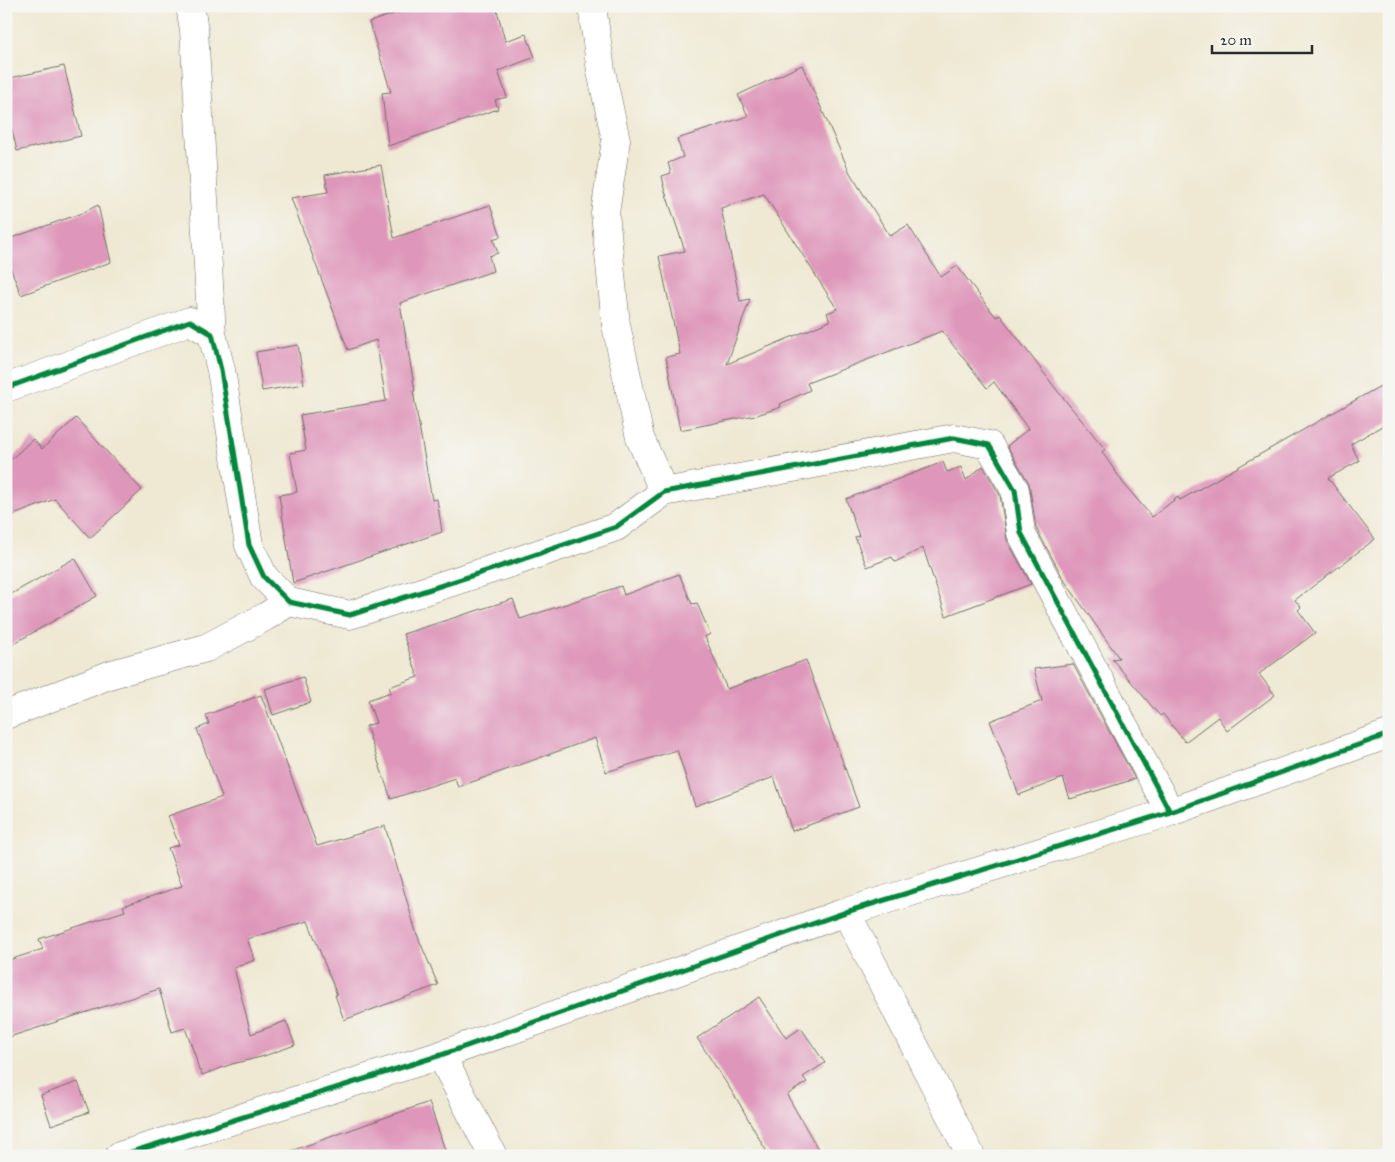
<svg xmlns="http://www.w3.org/2000/svg" width="1395" height="1162" font-family="'IM FELL Great Primer',serif">
  <style>
    .building { fill: #de96ba; fill-rule: evenodd }
    .lines { fill: none; stroke-linecap: round; stroke-linejoin: round }
    .street-casing { stroke: #706e66; stroke-width: 29 }
    .street { stroke: #fff; stroke-width: 28 }
    .cycleway-casing { stroke: #f6f6f2; stroke-width: 8 }
    .cycleway { stroke: #00873e; stroke-width: 5 }
  </style>
  <rect width="100%" height="100%" fill="#f6f6f2"/>
  <filter id="ink" filterUnits="userSpaceOnUse"><feTurbulence type="fractalNoise" baseFrequency=".02" numOctaves="2"/><feDisplacementMap in="SourceGraphic" scale="10" xChannelSelector="R" yChannelSelector="G"/><feConvolveMatrix kernelMatrix="1 2 1 2 8 2 1 2 1" color-interpolation-filters="sRGB"/></filter>
  <filter id="wash" filterUnits="userSpaceOnUse"><feTurbulence type="fractalNoise" baseFrequency=".0096" numOctaves="4" result="noise"/><feDisplacementMap in="SourceGraphic" scale="20" xChannelSelector="R" yChannelSelector="G"/><feGaussianBlur stdDeviation="1.12" result="paint"/><feColorMatrix in="noise" values="0 0 0 0 0 0 0 0 0 0 0 0 0 0 0 0 0 1.4 0 .05"/><feComposite in="paint" operator="in"/></filter>
  <g filter="url(#wash)">
    <rect width="100%" height="100%" fill="#efe9d3"/>
    <g id="blocks">
      <path class="building" d="M 419,6 L 496,6 L 505,41 L 526,34 L 535,57 L 498,71 L 507,97 L 495,100 L 498,109 L 388,146 L 382,93 L 391,92 L 369,22 Z
        M 802,65 L 850,173 L 890,236 L 908,225 L 941,277 L 957,266 L 996,317 L 1000,315 L 1056,389 L 1105,449 L 1102,452 L 1124,484 L 1152,517 L 1178,497 L 1180,500 L 1389,381 L 1389,422 L 1351,444 L 1359,461 L 1328,478 L 1375,539 L 1295,600 L 1301,607 L 1298,610 L 1315,633 L 1259,674 L 1275,695 L 1227,731 L 1218,717 L 1185,742 L 1163,714 L 1160,716 L 1112,659 L 1119,658 L 1064,580 L 1036,528 L 1029,483 L 1007,446 L 1028,429 L 994,382 L 987,388 L 942,331 L 807,383 L 810,390 L 780,404 L 781,407 L 751,417 L 750,416 L 680,430 L 666,357 L 680,354 L 659,256 L 685,251 L 663,185 L 664,185 L 662,176 L 671,173 L 668,163 L 683,157 L 677,139 L 748,116 L 738,95 ZM 764,194 L 837,309 L 827,313 L 830,321 L 727,364 L 750,299 L 740,301 L 721,208 Z
        M 64,66 L 81,136 L 17,151 L 6,104 L 6,79 Z
        M 381,165 L 394,238 L 490,205 L 501,236 L 493,239 L 498,253 L 489,256 L 493,271 L 400,303 L 415,391 L 413,391 L 432,500 L 437,499 L 442,532 L 293,583 L 279,495 L 297,492 L 290,453 L 306,450 L 300,415 L 386,401 L 376,340 L 348,350 L 291,198 L 328,192 L 325,175 Z
        M 98,205 L 111,262 L 21,295 L 6,256 L 6,240 L 82,213 Z
        M 298,345 L 304,384 L 262,391 L 256,352 Z
        M 76,418 L 142,490 L 90,538 L 55,499 L 6,518 L 6,464 L 33,439 L 42,449 Z
        M 943,462 L 947,472 L 961,467 L 966,480 L 983,466 L 1000,495 L 1007,540 L 1031,584 L 946,616 L 923,548 L 895,562 L 892,557 L 867,567 L 855,537 L 859,536 L 846,499 Z
        M 75,558 L 97,596 L 6,648 L 6,597 Z
        M 679,574 L 692,604 L 697,603 L 710,634 L 705,637 L 727,689 L 806,660 L 859,807 L 792,831 L 774,777 L 695,806 L 677,750 L 606,772 L 595,738 L 458,787 L 455,778 L 391,799 L 366,726 L 376,723 L 368,700 L 391,692 L 389,687 L 418,677 L 403,634 L 513,599 L 520,619 L 621,586 L 624,595 Z
        M 1073,664 L 1135,779 L 1070,799 L 1063,778 L 1019,795 L 990,721 L 1042,701 L 1034,669 Z
        M 303,677 L 311,702 L 273,715 L 265,689 Z
        M 261,695 L 317,846 L 385,826 L 416,932 L 438,985 L 344,1020 L 335,995 L 337,995 L 308,921 L 247,939 L 255,960 L 234,968 L 251,1034 L 286,1021 L 295,1045 L 261,1057 L 232,1064 L 202,1075 L 201,1071 L 199,1071 L 195,1055 L 185,1028 L 172,1032 L 159,989 L 6,1038 L 6,961 L 43,949 L 39,939 L 125,911 L 123,906 L 182,886 L 168,848 L 179,845 L 168,816 L 222,797 L 197,729 L 209,724 L 206,715 Z
        M 759,997 L 786,1038 L 801,1028 L 825,1063 L 803,1077 L 807,1082 L 787,1095 L 822,1156 L 769,1156 L 738,1101 L 697,1038 Z
        M 78,1082 L 89,1112 L 51,1125 L 41,1095 Z
        M 429,1102 L 447,1156 L 289,1156 L 288,1152 Z"/>
    </g>
  </g>
  <g filter="url(#ink)">
    <use href="#blocks" fill-opacity="0" stroke="#706e66" stroke-width="1"/>
    <g class="lines">
      <defs>
        <path id="street" d="M 190,6 L 194,30 L 212,334
          M 592,6 L 601,71 L 616,140 L 605,213 L 616,325 L 640,438 L 664,492
          M 6,388 L 190,321 L 212,334 L 221,370 L 249,545 L 264,577 L 289,602 L 350,615 L 517,561 L 616,527 L 664,492 L 954,438 L 989,445 L 1015,490 L 1021,533 L 1170,812
          M 6,715 L 112,674 L 206,648 L 265,617 L 289,602
          M 846,912 L 971,1156
          M 441,1055 L 493,1156
          M 119,1156 L 441,1055 L 846,912 L 1170,812 L 1389,734"/>
      </defs>
      <use href="#street" class="street-casing"/>
      <use href="#street" class="street"/>
      <defs>
        <path id="cycleway" d="M 6,388 L 190,321 L 212,334 L 221,370 L 249,545 L 264,577 L 289,602 L 350,615 L 517,561 L 616,527 L 664,492 L 954,438 L 989,445 L 1015,490 L 1021,533 L 1170,812
          M 119,1156 L 441,1055 L 846,912 L 1170,812 L 1389,734"/>
      </defs>
      <use href="#cycleway" class="cycleway-casing"/>
      <use href="#cycleway" class="cycleway"/>
    </g>
  </g>
  <rect width="1395" height="1162" fill="none" stroke="#f6f6f2" stroke-width="25"/>
  <path d="M1212 45v8h100v-8" fill="none" stroke="#2b2b2b" stroke-width="2.5"/>
  <text x="1220" y="45" font-size="15" fill="#2b2b2b" stroke="#f6f6f2" stroke-width="4" paint-order="stroke">20 m</text>
</svg>
